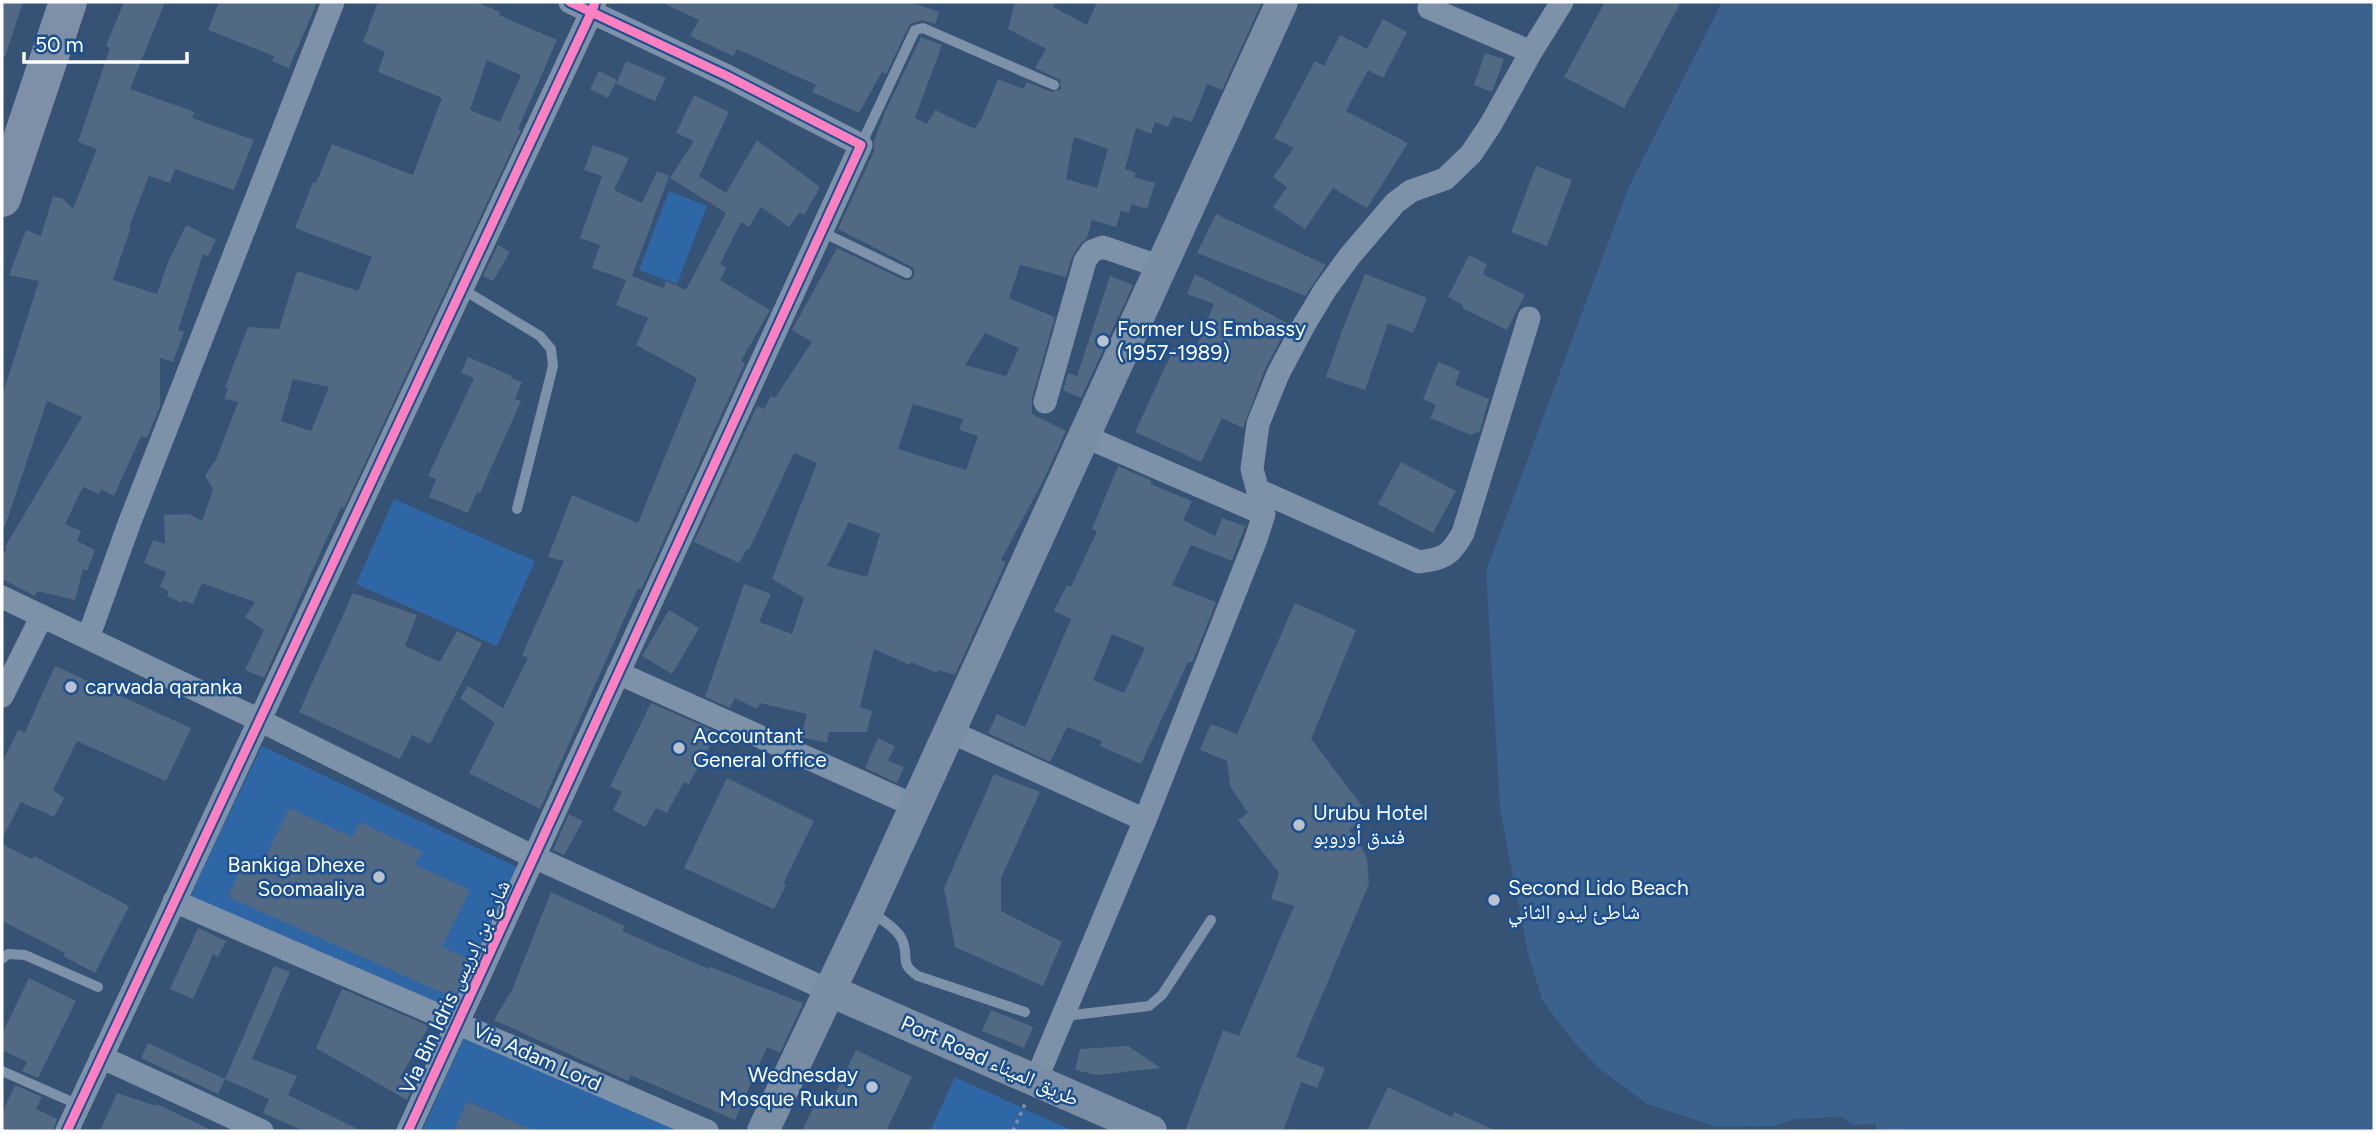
<svg xmlns="http://www.w3.org/2000/svg" width="2376" height="1133" font-family="Figtree,'Noto Naskh Arabic',sans-serif">
  <style>
    .green { fill: #2f66a5 }
    .water { fill: #3b618d }
    .building { fill: #526984; fill-rule: evenodd }
    .lines { fill: none; stroke-linecap: round; stroke-linejoin: round }
    .path { stroke: #7d92a8; stroke-width: 3.5; stroke-dasharray: 3.5 5; stroke-linecap: butt }
    .service { stroke: #7d92a8; stroke-width: 10 }
    .minor { stroke: #7d92a8; stroke-width: 23 }
    .secondary { stroke: #798da4; stroke-width: 32 }
    .trunk { stroke: #7e90a7; stroke-width: 38 }
    .cycleway-casing { stroke: #1b4f8f; stroke-width: 13 }
    .cycleway { stroke: #ff80c0; stroke-width: 9 }
    .poi-dot { fill: #b9c2ce; stroke: #1b4f8f; stroke-width: 2.5 }
    .labels { text-anchor: middle; stroke-width: 5; stroke-linejoin: round; paint-order: stroke }
    .poi-label { font-size: 21px; fill: #fff; stroke: #1b4f8f; text-anchor: start }
    .street-label { font-size: 21px; fill: #fff; stroke: #1b4f8f }
  </style>
  <rect width="100%" height="100%" fill="#365274"/>
  <path class="green" d="M 669,191 L 707,206 L 677,284 L 639,270 Z
    M 394,499 L 535,561 L 497,646 L 356,584 Z
    M 262,746 L 519,868 L 457,1013 L 189,896 Z
    M 465,1035 L 685,1131 L 522,1131 L 524,1127 L 468,1101 L 454,1131 L 422,1131 Z
    M 955,1077 L 1073,1131 L 930,1131 Z"/>
  <path class="water" d="M 1722,2 L 2374,2 L 2374,1131 L 1879,1131 L 1874,1124 L 1852,1125 L 1842,1117 L 1795,1119 L 1774,1126 L 1716,1127 L 1647,1104 L 1600,1069 L 1572,1040 L 1542,1000 L 1528,953 L 1500,809 L 1486,571 L 1628,189 Z"/>
  <path class="building" d="M 2,2 L 23,2 L 5,57 L 2,56 Z
    M 124,2 L 165,2 L 130,89 L 195,112 L 192,118 L 254,140 L 234,190 L 175,169 L 170,183 L 149,176 L 129,227 L 131,227 L 113,280 L 157,294 L 168,262 L 186,225 L 216,240 L 208,256 L 203,254 L 178,330 L 184,332 L 173,362 L 160,358 L 160,406 L 147,438 L 141,436 L 114,496 L 101,489 L 99,494 L 83,487 L 65,524 L 81,531 L 77,541 L 95,550 L 87,571 L 83,569 L 75,600 L 37,591 L 35,596 L 2,579 L 2,557 L 7,548 L 5,547 L 82,417 L 47,401 L 5,526 L 2,526 L 2,396 L 39,281 L 9,275 L 26,230 L 41,236 L 53,196 L 63,199 L 73,209 L 97,149 L 78,142 L 110,48 L 106,46 Z
    M 219,2 L 317,2 L 289,68 L 272,61 L 274,56 L 208,30 Z
    M 378,2 L 476,2 L 500,12 L 499,15 L 557,40 L 518,129 L 521,130 L 344,508 L 341,507 L 264,678 L 245,670 L 264,630 L 245,617 L 255,602 L 202,583 L 193,604 L 183,600 L 182,603 L 167,596 L 169,591 L 160,587 L 166,572 L 144,563 L 153,540 L 165,544 L 164,515 L 189,514 L 202,521 L 213,490 L 205,475 L 216,460 L 238,402 L 224,399 L 228,388 L 225,387 L 248,327 L 279,329 L 297,271 L 358,291 L 372,257 L 295,228 L 313,182 L 316,183 L 332,144 L 413,175 L 442,98 L 378,72 L 385,52 L 363,42 ZM 487,60 L 521,75 L 500,122 L 470,110 ZM 293,379 L 329,387 L 311,431 L 281,421 Z
    M 661,2 L 911,2 L 939,12 L 935,24 L 922,20 L 910,24 L 886,74 L 882,72 L 859,113 L 812,92 L 816,85 L 737,49 L 733,56 L 690,36 L 699,20 Z
    M 1015,2 L 1056,2 L 1053,7 L 1087,25 L 1097,2 L 1262,2 L 1222,90 L 1207,84 L 1192,122 L 1173,116 L 1168,127 L 1155,122 L 1151,134 L 1136,128 L 1125,169 L 1136,173 L 1134,177 L 1155,183 L 1147,209 L 1132,204 L 1129,213 L 1121,210 L 1116,227 L 1092,220 L 1087,238 L 1081,243 L 1072,257 L 1066,277 L 1020,265 L 1009,298 L 1055,317 L 1032,398 L 1032,414 L 1066,431 L 1043,481 L 1001,560 L 1006,562 L 955,675 L 938,670 L 937,673 L 911,662 L 910,665 L 874,649 L 860,707 L 872,711 L 867,732 L 829,732 L 827,743 L 801,737 L 807,714 L 760,703 L 757,709 L 735,698 L 730,708 L 705,697 L 744,584 L 771,594 L 759,622 L 792,634 L 804,598 L 772,579 L 817,463 L 794,453 L 749,550 L 747,549 L 739,563 L 694,542 L 757,406 L 764,409 L 771,396 L 775,398 L 812,342 L 792,330 L 837,248 L 904,280 L 911,280 L 914,276 L 914,269 L 910,266 L 838,229 L 874,151 L 874,141 L 885,112 L 921,37 L 942,45 L 915,118 L 927,124 L 935,110 L 975,129 L 979,121 L 980,122 L 998,79 L 1023,89 L 1027,82 L 1052,92 L 1061,89 L 1060,80 L 1035,68 L 1046,49 L 1008,29 ZM 1074,137 L 1108,149 L 1097,188 L 1066,179 ZM 985,333 L 1019,348 L 1006,376 L 965,365 ZM 913,404 L 963,419 L 959,430 L 978,436 L 966,470 L 898,449 ZM 849,522 L 880,534 L 867,577 L 827,566 Z
    M 1605,2 L 1681,2 L 1624,108 L 1564,77 Z
    M 1383,19 L 1407,32 L 1383,78 L 1368,70 L 1346,111 L 1408,143 L 1367,208 L 1333,188 L 1305,229 L 1273,207 L 1287,187 L 1273,177 L 1294,148 L 1274,138 L 1315,61 L 1324,66 L 1340,35 L 1367,49 Z
    M 1485,53 L 1504,59 L 1492,92 L 1474,85 Z
    M 626,61 L 666,78 L 655,101 L 616,84 Z
    M 599,71 L 617,80 L 608,98 L 590,89 Z
    M 694,95 L 729,112 L 699,176 L 726,193 L 757,140 L 820,187 L 804,215 L 800,212 L 789,227 L 761,207 L 749,227 L 741,222 L 720,264 L 726,268 L 720,280 L 770,310 L 741,361 L 745,363 L 641,590 L 638,588 L 540,809 L 469,773 L 495,723 L 460,698 L 468,686 L 503,708 L 528,658 L 522,655 L 564,561 L 548,557 L 572,495 L 638,523 L 697,378 L 636,345 L 648,318 L 616,305 L 626,280 L 592,268 L 600,245 L 580,238 L 602,176 L 584,170 L 593,145 L 629,158 L 614,190 L 642,203 L 657,171 L 669,176 L 632,276 L 663,288 L 666,281 L 686,290 L 726,213 L 670,178 L 694,141 L 676,133 Z
    M 1536,166 L 1572,180 L 1547,246 L 1511,232 Z
    M 1216,214 L 1326,265 L 1305,296 L 1197,253 Z
    M 498,245 L 510,252 L 493,281 L 483,276 Z
    M 1469,255 L 1487,264 L 1483,274 L 1525,295 L 1507,330 L 1462,308 L 1463,305 L 1448,297 Z
    M 1195,274 L 1289,324 L 1265,369 L 1243,428 L 1222,418 L 1201,462 L 1135,432 L 1174,348 L 1193,356 L 1214,304 L 1187,294 Z
    M 1365,274 L 1427,298 L 1413,333 L 1388,323 L 1365,390 L 1326,377 L 1343,328 Z
    M 1110,276 L 1133,285 L 1081,398 L 1063,390 L 1068,373 L 1077,376 Z
    M 468,357 L 512,376 L 511,378 L 522,382 L 515,399 L 521,401 L 480,493 L 477,492 L 468,513 L 429,497 L 436,479 L 428,476 L 474,378 L 461,373 Z
    M 1438,362 L 1460,371 L 1455,385 L 1489,399 L 1480,431 L 1471,435 L 1430,418 L 1436,405 L 1423,399 Z
    M 1401,462 L 1456,491 L 1433,533 L 1378,504 Z
    M 1118,466 L 1152,481 L 1150,484 L 1192,501 L 1183,520 L 1215,536 L 1222,518 L 1245,526 L 1232,561 L 1191,545 L 1172,585 L 1216,602 L 1192,663 L 1188,662 L 1141,764 L 1100,746 L 1102,741 L 1067,727 L 1050,762 L 988,733 L 997,714 L 1025,727 L 1071,619 L 1054,611 L 1067,585 L 1071,587 L 1097,531 L 1092,529 ZM 1112,634 L 1145,648 L 1124,693 L 1093,680 Z
    M 353,593 L 417,615 L 405,646 L 440,662 L 457,631 L 482,643 L 430,744 L 412,735 L 400,759 L 299,712 Z
    M 1295,603 L 1356,630 L 1311,739 L 1369,815 L 1349,830 L 1359,842 L 1367,859 L 1369,884 L 1296,1057 L 1325,1068 L 1317,1088 L 1301,1082 L 1283,1131 L 1185,1131 L 1223,1030 L 1239,1036 L 1294,906 L 1271,899 L 1279,873 L 1238,820 L 1248,813 L 1230,786 L 1227,761 L 1200,750 L 1211,724 L 1237,734 Z
    M 669,610 L 699,628 L 672,674 L 642,656 Z
    M 55,666 L 191,728 L 166,781 L 77,741 L 53,790 L 64,798 L 54,817 L 21,802 L 2,839 L 2,763 L 18,730 L 25,732 Z
    M 651,703 L 717,732 L 689,784 L 684,782 L 667,813 L 656,808 L 645,827 L 613,810 L 622,792 L 610,786 Z
    M 878,738 L 895,746 L 888,761 L 904,767 L 897,783 L 865,768 Z
    M 994,774 L 1040,792 L 1001,878 L 1001,911 L 1062,942 L 1043,986 L 955,947 L 944,888 Z
    M 727,778 L 814,821 L 783,884 L 786,885 L 774,909 L 684,868 Z
    M 289,808 L 352,837 L 360,822 L 423,852 L 414,864 L 470,890 L 442,947 L 471,960 L 454,998 L 228,897 L 245,859 L 261,866 Z
    M 569,814 L 583,821 L 564,855 L 553,850 Z
    M 2,844 L 32,859 L 34,856 L 129,906 L 95,973 L 63,956 L 65,953 L 2,921 Z
    M 551,892 L 625,926 L 622,931 L 709,969 L 710,967 L 803,1003 L 780,1053 L 767,1047 L 735,1120 L 631,1075 L 628,1081 L 494,1020 L 512,990 Z
    M 198,928 L 226,941 L 218,957 L 213,954 L 193,999 L 170,989 Z
    M 274,966 L 290,972 L 252,1059 L 297,1076 L 288,1095 L 362,1131 L 304,1131 L 263,1113 L 269,1099 L 225,1079 Z
    M 29,978 L 76,1001 L 38,1078 L 22,1071 L 27,1062 L 2,1050 L 2,1034 Z
    M 342,989 L 429,1026 L 400,1078 L 413,1086 L 407,1100 L 316,1048 Z
    M 991,1010 L 1033,1027 L 1024,1048 L 982,1031 Z
    M 148,1043 L 225,1079 L 218,1094 L 141,1058 Z
    M 1128,1046 L 1161,1068 L 1097,1075 L 1075,1070 L 1080,1049 Z
    M 856,1050 L 912,1077 L 886,1131 L 802,1131 L 818,1098 L 830,1104 Z
    M 15,1085 L 42,1097 L 36,1109 L 57,1119 L 53,1131 L 2,1131 L 2,1113 Z
    M 1388,1087 L 1452,1117 L 1454,1112 L 1497,1131 L 1367,1131 Z
    M 117,1093 L 156,1106 L 157,1104 L 213,1131 L 100,1131 Z
    M 467,1101 L 534,1131 L 454,1131 Z"/>
  <g class="lines">
    <path class="path" d="M 1013,1131 L 1025,1104"/>
    <path class="service" d="M 861,145 L 915,30 L 923,28 L 1054,85
      M 820,231 L 907,273
      M 462,289 L 540,336 L 551,349 L 553,366 L 517,509
      M 870,911 C 880,919 899,929 903,942 C 909,959 899,963 918,976 L 1025,1012
      M 2,959 L 8,954 L 25,955 L 98,987
      M 1065,1016 L 1149,1006 L 1162,995 L 1211,920
      M 2,1071 L 79,1105"/>
    <path class="minor" d="M 1429,8 L 1531,52
      M 1045,402 L 1085,261 L 1092,251 L 1103,247 L 1161,267
      M 1084,436 L 1264,514
      M 1258,490 L 1419,562 C 1445,558 1450,556 1463,533 L 1529,318
      M 2,597 L 259,720 L 534,857 L 828,990
      M 88,638 L 129,524 L 333,2
      M 618,673 L 915,806
      M 2,696 L 42,616
      M 949,731 L 1145,820
      M 174,901 L 707,1131
      M 101,1057 L 262,1131
      M 1036,1080 L 1145,820 L 1256,539 L 1264,514 L 1252,469 L 1258,424 L 1278,374 L 1304,325 L 1325,290 L 1349,257 L 1395,203 L 1411,191 L 1445,179 L 1471,154 L 1491,124 L 1531,52 L 1562,2
      M 67,1131 L 592,11 L 595,2
      M 408,1131 L 861,145 L 727,76 L 570,2"/>
    <path class="secondary" d="M 828,990 L 1151,1131
      M 763,1131 L 868,910 L 1282,2"/>
    <path class="trunk" d="M 2,198 L 68,2"/>
    <defs>
      <path id="cycleway" d="M 67,1131 L 592,11 L 595,2
        M 408,1131 L 861,145 L 727,76 L 570,2"/>
    </defs>
    <use href="#cycleway" class="cycleway-casing"/>
    <use href="#cycleway" class="cycleway"/>
  </g>
  <g class="poi-dot">
    <circle cx="1103" cy="341" r="7"/>
    <circle cx="71" cy="687" r="7"/>
    <circle cx="679" cy="748" r="7"/>
    <circle cx="1299" cy="825" r="7"/>
    <circle cx="379" cy="877" r="7"/>
    <circle cx="1494" cy="900" r="7"/>
    <circle cx="872" cy="1087" r="7"/>
  </g>
  <g class="labels">
    <g class="poi-label">
      <text x="1117" y="336">Former US Embassy<tspan x="1117" dy="24">(1957-1989)</tspan></text>
      <text x="85" y="694">carwada qaranka</text>
      <text x="693" y="743">Accountant<tspan x="693" dy="24">General office</tspan></text>
      <text x="1313" y="820">Urubu Hotel<tspan x="1313" dy="24">فندق أوروبو</tspan></text>
      <text x="365" y="872" text-anchor="end">Bankiga Dhexe<tspan x="365" dy="24">Soomaaliya</tspan></text>
      <text x="1508" y="895">Second Lido Beach<tspan x="1508" dy="24">شاطئ ليدو الثاني</tspan></text>
      <text x="858" y="1082" text-anchor="end">Wednesday<tspan x="858" dy="24">Mosque Rukun</tspan></text>
    </g>
    <g class="street-label">
      <text transform="translate(455 987) rotate(-65)" y="7">Via Bin Idris شارع بن إدريس</text>
      <text transform="translate(537 1057) rotate(24)" y="7">Via Adam Lord</text>
      <text transform="translate(990 1061) rotate(24)" y="7">Port Road طريق الميناء</text>
    </g>
  </g>
  <rect width="2376" height="1133" fill="none" stroke="#ffffff" stroke-width="7"/>
  <path d="M24 52v10h163v-10" fill="none" stroke="#ffffff" stroke-width="3.5"/>
  <text x="35" y="52" font-size="21" fill="#ffffff" stroke="#1b4f8f" stroke-width="5" paint-order="stroke">50 m</text>
</svg>
